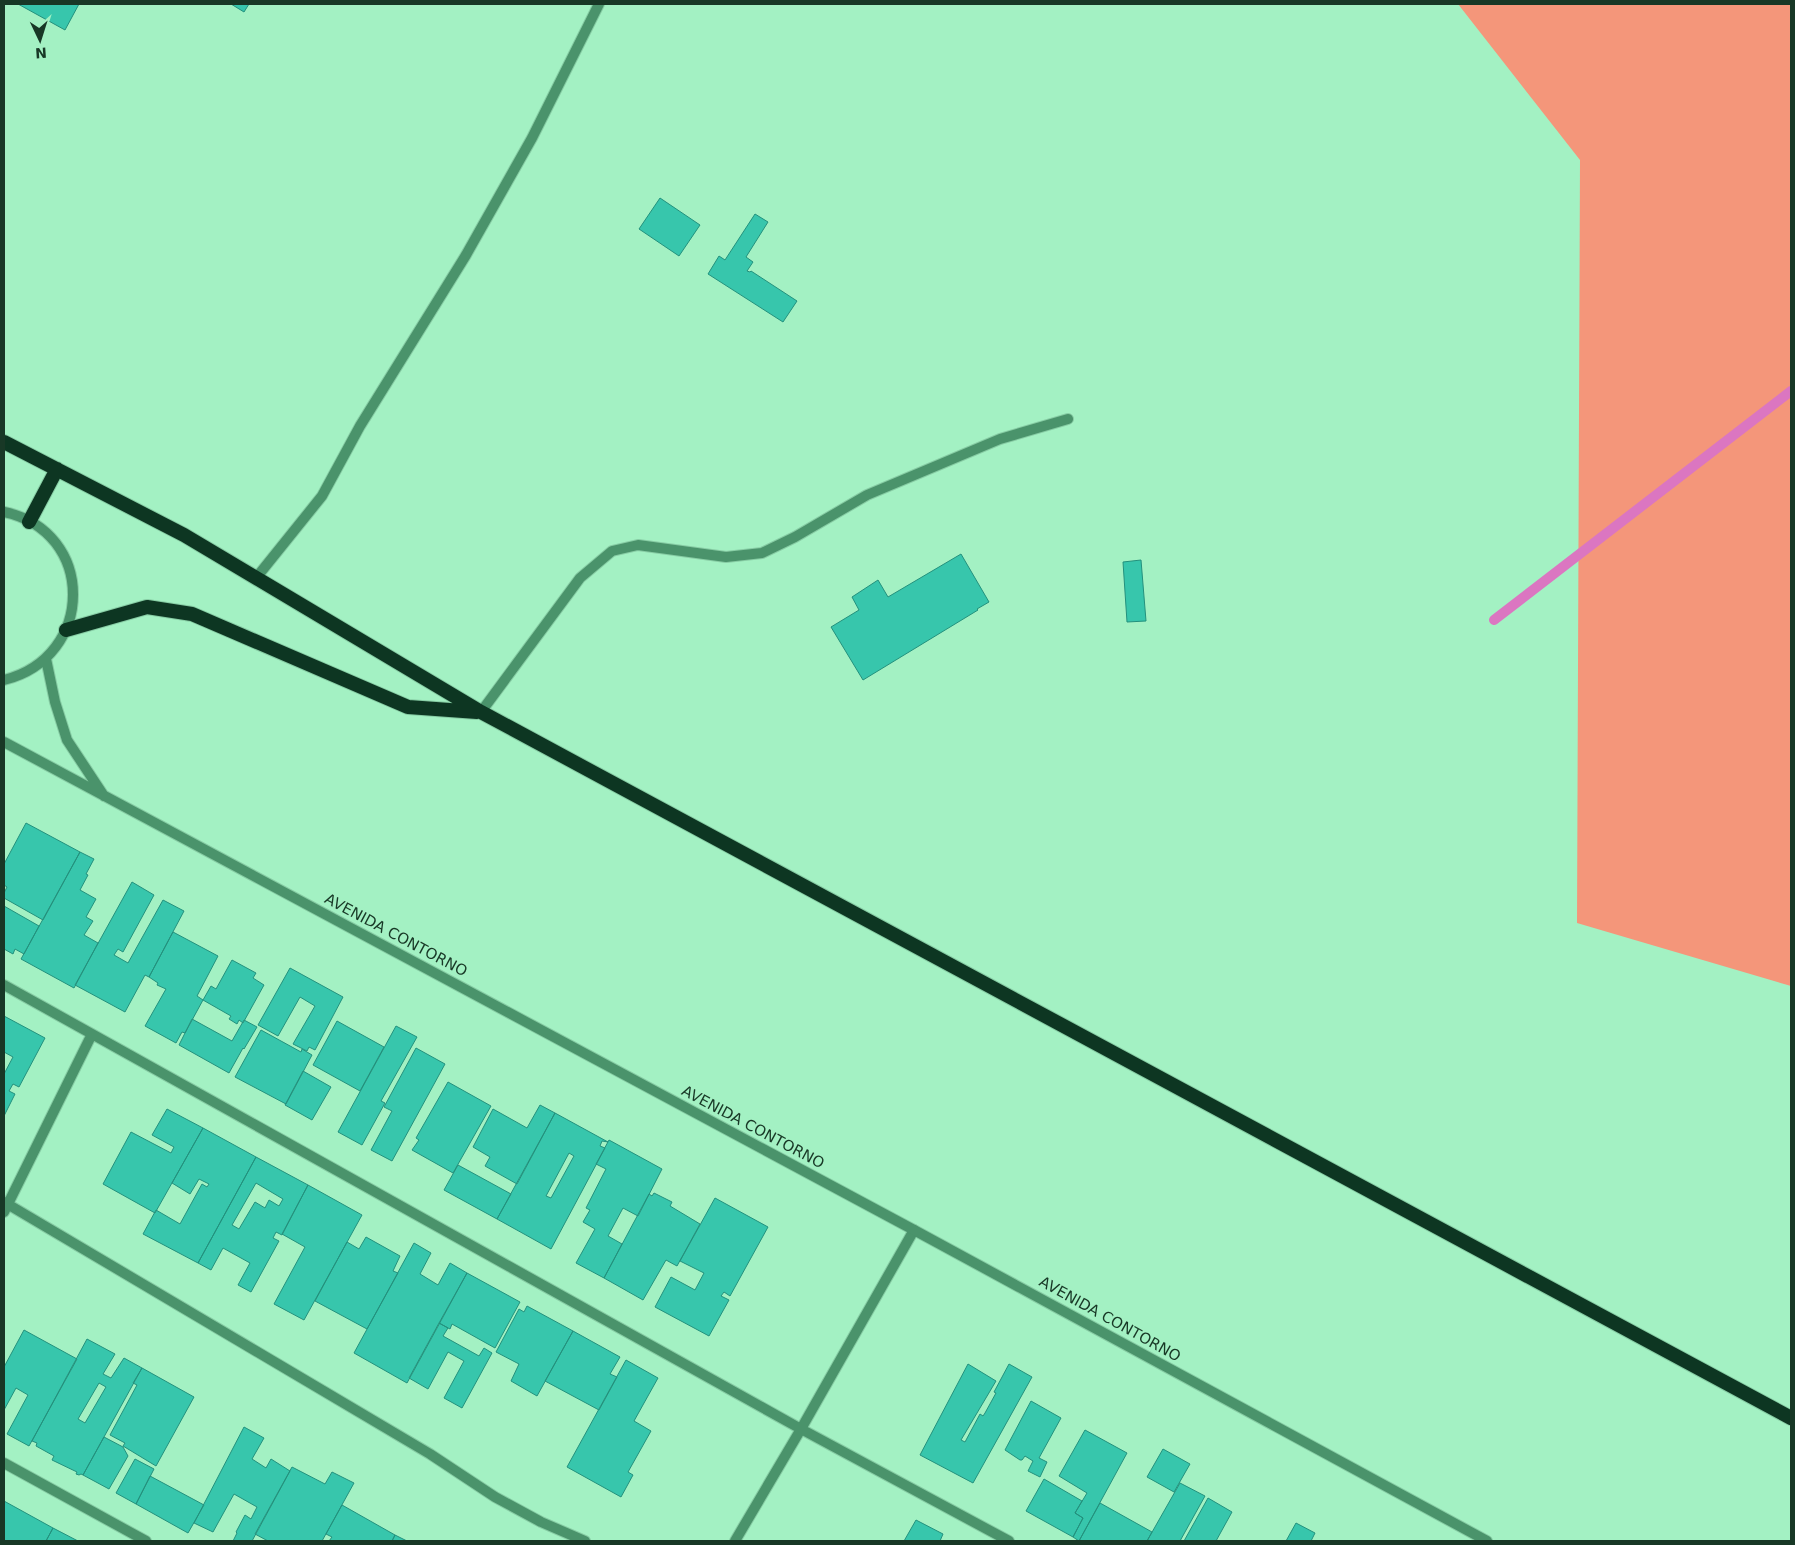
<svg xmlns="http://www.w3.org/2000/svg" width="1795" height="1545" font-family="'DejaVu Sans',sans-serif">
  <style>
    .green { fill: #f4967a }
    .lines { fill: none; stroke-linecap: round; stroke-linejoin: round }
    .stream { stroke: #db76c1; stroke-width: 10 }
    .building { fill: #37c6ac; stroke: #23917d; fill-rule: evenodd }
    .service-casing { stroke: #87cca4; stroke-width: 12 }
    .minor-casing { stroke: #87cca4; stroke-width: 12 }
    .tertiary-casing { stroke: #87cca4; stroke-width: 12 }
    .trunk-casing { stroke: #87cca4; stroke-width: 16 }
    .service { stroke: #4a936b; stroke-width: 10 }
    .minor { stroke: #4a936b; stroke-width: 10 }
    .tertiary { stroke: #4a936b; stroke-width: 10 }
    .trunk { stroke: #0d3622; stroke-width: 14 }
    .labels { text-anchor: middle; stroke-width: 5; stroke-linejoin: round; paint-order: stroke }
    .street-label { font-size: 15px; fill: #183826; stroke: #a3f1c3 }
  </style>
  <rect width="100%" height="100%" fill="#a3f1c3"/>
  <path class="green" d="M 1458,4 L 1791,4 L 1791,986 L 1577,923 L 1580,160 Z"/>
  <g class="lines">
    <path class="stream" d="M 1494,620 L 1791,391"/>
  </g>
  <path class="building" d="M 18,4 L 79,4 L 65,30 Z
    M 231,4 L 249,4 L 244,12 Z
    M 660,198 L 700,225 L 679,256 L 639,229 Z
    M 755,214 L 768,222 L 746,257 L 753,262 L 747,271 L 750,272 L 751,271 L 797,301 L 783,322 L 708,274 L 719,256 L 725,260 Z
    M 961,554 L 989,602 L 977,609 L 978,610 L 863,680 L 831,627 L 859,610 L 852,597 L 878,580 L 888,597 Z
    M 1141,560 L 1146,621 L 1127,622 L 1123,562 Z
    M 26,823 L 80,852 L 43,920 L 4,898 L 4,893 L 7,887 L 4,885 L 4,864 Z
    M 80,852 L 94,859 L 86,874 L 88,875 L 80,890 L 96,899 L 86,917 L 93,921 L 84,935 L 98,943 L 74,988 L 21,959 Z
    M 132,882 L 154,895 L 123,952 L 118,949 L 114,955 L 128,963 L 163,900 L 184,911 L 149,977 L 145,975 L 125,1012 L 75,985 Z
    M 4,906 L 39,926 L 24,954 L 15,949 L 13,954 L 4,949 Z
    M 173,932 L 218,956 L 197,996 L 203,1000 L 185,1033 L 182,1032 L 176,1043 L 145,1026 L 166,989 L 157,985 L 158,983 L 149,977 Z
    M 232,960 L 256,973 L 253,978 L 264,985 L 243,1023 L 239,1020 L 237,1024 L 229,1019 L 231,1016 L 203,1000 L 211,986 L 216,989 Z
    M 290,968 L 343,997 L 315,1050 L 309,1047 L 307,1051 L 293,1044 L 315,1006 L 300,997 L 278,1036 L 258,1025 Z
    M 4,1016 L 45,1038 L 19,1087 L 13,1084 L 9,1091 L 15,1094 L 4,1116 L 4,1074 L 13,1057 L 4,1052 Z
    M 192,1019 L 232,1041 L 244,1020 L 257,1027 L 244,1049 L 243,1048 L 229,1073 L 179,1045 Z
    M 337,1021 L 384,1047 L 360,1091 L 313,1065 Z
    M 396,1026 L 417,1037 L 381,1101 L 385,1103 L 362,1145 L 338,1132 Z
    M 261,1030 L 301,1052 L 302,1049 L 312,1055 L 286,1104 L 235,1077 Z
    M 416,1048 L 445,1064 L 392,1161 L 371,1150 L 392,1111 L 384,1107 Z
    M 303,1071 L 331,1087 L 312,1120 L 285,1105 Z
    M 448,1082 L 491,1106 L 453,1173 L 412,1150 L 419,1140 L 416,1138 Z
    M 540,1105 L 555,1113 L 517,1184 L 485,1166 L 490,1157 L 473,1147 L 493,1109 L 527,1128 Z
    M 167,1109 L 203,1128 L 155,1213 L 103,1184 L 131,1132 L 171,1153 L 174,1147 L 152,1135 Z
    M 555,1113 L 608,1142 L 602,1141 L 600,1146 L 605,1148 L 551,1249 L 497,1219 ZM 569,1153 L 574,1156 L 551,1198 L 546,1196 Z
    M 203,1128 L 256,1157 L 198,1263 L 143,1234 L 156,1210 L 180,1224 L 202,1184 L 207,1187 L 209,1184 L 199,1179 L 190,1194 L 172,1183 Z
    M 609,1140 L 662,1169 L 638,1216 L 623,1208 L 608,1236 L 622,1244 L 604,1278 L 576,1263 L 595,1229 L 583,1222 L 590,1210 L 586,1208 L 606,1169 L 596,1164 Z
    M 256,1157 L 308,1185 L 282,1235 L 276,1232 L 273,1238 L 279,1241 L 251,1292 L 238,1285 L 250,1263 L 223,1248 L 211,1270 L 198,1263 ZM 256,1183 L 283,1199 L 279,1206 L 269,1200 L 265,1208 L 255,1202 L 239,1229 L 232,1225 Z
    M 458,1165 L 511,1194 L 497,1219 L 444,1190 Z
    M 308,1185 L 362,1215 L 304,1320 L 274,1304 L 305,1247 L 282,1234 Z
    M 654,1193 L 672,1202 L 670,1206 L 700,1224 L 677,1266 L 666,1260 L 643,1300 L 604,1278 L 649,1194 L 652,1196 Z
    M 715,1198 L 768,1227 L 730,1296 L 724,1292 L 721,1296 L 729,1300 L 709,1336 L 655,1307 L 671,1277 L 695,1290 L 704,1273 L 680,1261 Z
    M 366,1237 L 400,1256 L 393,1271 L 398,1273 L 367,1329 L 315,1301 L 347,1242 L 359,1249 Z
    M 414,1243 L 431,1253 L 420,1274 L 438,1285 L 450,1263 L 467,1273 L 407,1383 L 354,1353 Z
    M 467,1273 L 520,1302 L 495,1348 L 452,1324 L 450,1329 L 439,1323 Z
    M 527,1306 L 573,1331 L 537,1396 L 511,1381 L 519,1364 L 496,1352 L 519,1309 L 524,1312 Z
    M 439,1323 L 448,1328 L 443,1336 L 479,1356 L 484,1348 L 492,1353 L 462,1408 L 444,1398 L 464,1361 L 448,1352 L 428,1389 L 409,1378 Z
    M 24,1330 L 77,1359 L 29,1446 L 7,1434 L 28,1395 L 16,1388 L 4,1410 L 4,1367 Z
    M 573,1331 L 620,1357 L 610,1374 L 617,1377 L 599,1410 L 545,1381 Z
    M 87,1339 L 115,1354 L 103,1374 L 111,1378 L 124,1358 L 142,1368 L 83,1475 L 81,1474 L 79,1475 L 76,1474 L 77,1472 L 52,1460 L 54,1456 L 36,1446 L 37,1443 L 32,1441 ZM 99,1383 L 106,1387 L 85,1423 L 78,1419 Z
    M 626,1360 L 658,1378 L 634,1421 L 651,1431 L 628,1472 L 633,1475 L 621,1497 L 567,1467 Z
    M 968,1364 L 996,1381 L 961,1440 L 965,1442 L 980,1414 L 983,1416 L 985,1413 L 996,1393 L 994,1392 L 1009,1364 L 1032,1377 L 973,1483 L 920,1455 Z
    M 142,1368 L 194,1397 L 156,1466 L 123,1446 L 125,1443 L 110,1435 L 137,1385 L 133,1383 Z
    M 1031,1401 L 1061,1418 L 1039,1458 L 1047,1462 L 1040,1477 L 1028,1471 L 1033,1461 L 1025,1456 L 1022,1460 L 1020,1460 L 1005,1450 Z
    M 244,1427 L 264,1438 L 252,1459 L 266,1468 L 271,1459 L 290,1471 L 252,1541 L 233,1541 L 237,1533 L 236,1532 L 245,1515 L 251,1519 L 257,1507 L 234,1494 L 213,1532 L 194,1523 Z
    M 1085,1430 L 1127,1453 L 1079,1541 L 1073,1537 L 1083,1518 L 1075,1513 L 1087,1493 L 1059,1476 Z
    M 104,1437 L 123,1447 L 128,1456 L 109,1489 L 83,1475 Z
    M 1163,1449 L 1190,1464 L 1174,1492 L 1147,1477 Z
    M 135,1459 L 154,1469 L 136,1504 L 116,1493 Z
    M 292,1467 L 325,1484 L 332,1472 L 354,1483 L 322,1541 L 268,1541 L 255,1534 Z
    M 150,1476 L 204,1505 L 188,1533 L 136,1504 Z
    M 1044,1479 L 1082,1501 L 1075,1513 L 1083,1518 L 1073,1537 L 1026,1511 Z
    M 1180,1483 L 1205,1496 L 1180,1541 L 1147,1541 Z
    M 1208,1498 L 1232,1512 L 1216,1541 L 1184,1541 Z
    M 4,1501 L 53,1528 L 46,1541 L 4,1541 Z
    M 1100,1503 L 1152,1532 L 1147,1541 L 1079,1541 Z
    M 342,1505 L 395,1535 L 392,1541 L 329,1541 L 332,1537 L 326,1534 Z
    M 916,1520 L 943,1534 L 940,1541 L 904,1541 Z
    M 1296,1523 L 1315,1533 L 1311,1541 L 1286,1541 Z
    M 53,1528 L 78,1541 L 46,1541 Z
    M 395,1535 L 407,1541 L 392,1541 Z"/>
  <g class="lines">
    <defs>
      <path id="service" d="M 256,578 L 322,496 L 360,426 L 466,255 L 532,138 L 599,4
        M 481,712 L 580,578 L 612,551 L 638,545 L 726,557 L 762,553 L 795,537 L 867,495 L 1000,439 L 1068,419"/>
      <path id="minor" d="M 4,985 L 801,1429 L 1009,1541
        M 4,1202 L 430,1454 L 495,1497 L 541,1522 L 585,1541
        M 4,1212 L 92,1034
        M 4,1463 L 146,1541
        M 735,1541 L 801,1429 L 914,1230"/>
      <path id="tertiary" d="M 4,512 C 96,531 96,657 4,680
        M 46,659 L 55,702 L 67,740 L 104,796
        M 4,742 L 914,1230 L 1487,1541"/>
      <path id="trunk" d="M 4,442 L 184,535 L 481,712 L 1791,1418
        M 29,522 L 57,469
        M 66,630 L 147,607 L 192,614 L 408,707 L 477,712"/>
    </defs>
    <use href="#service" class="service-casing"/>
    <use href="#minor" class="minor-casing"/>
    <use href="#tertiary" class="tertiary-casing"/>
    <use href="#trunk" class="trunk-casing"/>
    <use href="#service" class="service"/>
    <use href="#minor" class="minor"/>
    <use href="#tertiary" class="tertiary"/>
    <use href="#trunk" class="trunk"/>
  </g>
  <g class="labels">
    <g class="street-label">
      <text transform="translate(396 935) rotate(28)" y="5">AVENIDA CONTORNO</text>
      <text transform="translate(753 1127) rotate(28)" y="5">AVENIDA CONTORNO</text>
      <text transform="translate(1110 1319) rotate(29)" y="5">AVENIDA CONTORNO</text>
    </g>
  </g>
  <rect width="1795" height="1545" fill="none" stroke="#183826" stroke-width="10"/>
  <g transform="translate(40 40) rotate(176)" stroke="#a3f1c3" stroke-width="4" paint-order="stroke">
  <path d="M0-4L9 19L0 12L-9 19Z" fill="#183826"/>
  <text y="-8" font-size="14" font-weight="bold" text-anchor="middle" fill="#183826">N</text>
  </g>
</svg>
